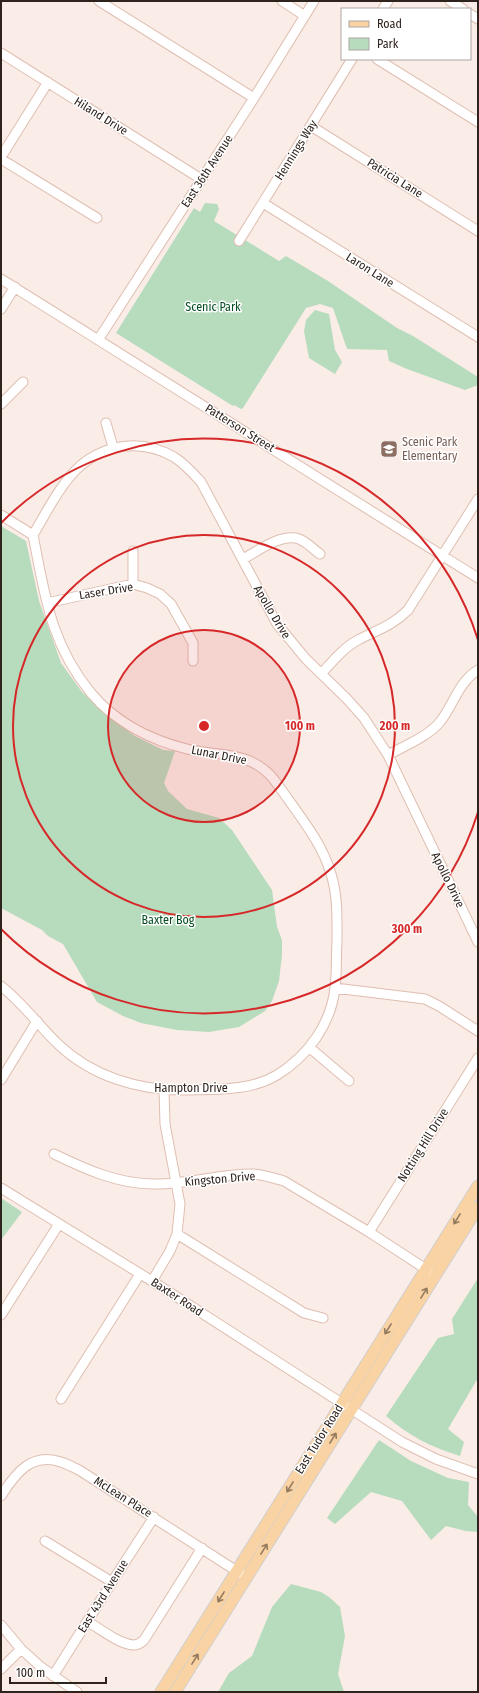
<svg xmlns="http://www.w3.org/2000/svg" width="479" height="1693" font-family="'Fira Sans Condensed',sans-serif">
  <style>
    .green { fill: #b7dbbd }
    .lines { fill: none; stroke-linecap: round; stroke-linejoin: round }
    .minor-casing { stroke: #dfbeb1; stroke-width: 11 }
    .major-casing { stroke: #d1cfce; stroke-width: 13 }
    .minor { stroke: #fff; stroke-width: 9 }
    .major { stroke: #f9d3a3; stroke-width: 11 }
    .oneway { stroke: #947b60 }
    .ring { fill: none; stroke: #d62828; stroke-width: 2 }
    .labels { text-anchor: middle; stroke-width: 3; stroke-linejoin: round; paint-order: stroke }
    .street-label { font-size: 12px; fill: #2f231e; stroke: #fff }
    .park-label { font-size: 12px; fill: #064e22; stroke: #fff }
    .education-label { font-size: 12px; fill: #785e54; stroke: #fff; text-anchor: start }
    .centre { fill: #d62828; stroke: #fff; stroke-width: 2 }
    .ring-label { font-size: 12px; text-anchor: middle; font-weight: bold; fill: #d62828; stroke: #fff; stroke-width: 3; stroke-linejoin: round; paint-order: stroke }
  </style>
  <rect width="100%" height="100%" fill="#faece7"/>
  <path class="green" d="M 205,203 L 217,204 L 219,209 L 214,221 L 279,261 L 286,256 L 328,281 L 397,328 L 413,336 L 478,377 L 478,385 L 465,390 L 407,369 L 389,361 L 387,350 L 347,349 L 333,308 L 320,304 L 306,308 L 243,408 L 241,409 L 234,405 L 233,406 L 116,333 L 194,208 L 200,212 Z
    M 315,310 L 329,314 L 335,350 L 342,362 L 335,374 L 309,358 L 304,331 L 306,320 Z
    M 1,526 L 26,541 L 39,601 L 61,663 L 82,692 L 113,720 L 135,736 L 163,750 L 175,751 L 164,783 L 168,791 L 187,809 L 219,818 L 232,830 L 272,890 L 277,927 L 282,940 L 282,955 L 279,981 L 272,1001 L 265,1011 L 239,1027 L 209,1032 L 177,1030 L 141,1023 L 123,1016 L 97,1002 L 63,944 L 48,936 L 42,930 L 1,908 Z
    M 1,1198 L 22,1212 L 1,1240 Z
    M 478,1278 L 478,1378 L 448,1429 L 464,1442 L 460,1456 C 431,1447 409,1436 386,1416 L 438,1338 L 454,1334 L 452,1319 Z
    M 379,1440 L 411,1461 L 448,1478 L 469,1482 L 468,1505 L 478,1517 L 478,1532 L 466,1531 L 446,1526 L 431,1540 L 402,1501 L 371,1492 L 335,1524 L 327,1518 Z
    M 291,1584 L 321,1592 L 329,1597 L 340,1607 L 345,1636 L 338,1674 L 344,1692 L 218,1692 L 229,1673 L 252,1656 L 272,1607 Z"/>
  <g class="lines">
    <defs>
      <path id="minor" d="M 99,1 L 254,98
        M 282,1 L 305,16
        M 450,1 L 463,9
        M 383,9 L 388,1
        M 470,14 L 478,19
        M 1,53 L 201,179
        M 377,59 L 478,122
        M 311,126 L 478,231
        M 1,157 L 48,82
        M 1,159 L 97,218
        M 263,203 L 478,337
        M 239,241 L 352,59
        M 1,279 L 478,578
        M 1,309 L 15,287
        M 98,340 L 254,98 L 314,1
        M 1,404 L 23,382
        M 106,423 L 113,447
        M 1,515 L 33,535 C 45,595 50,643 91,693 C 115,722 151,740 187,749 C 216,756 246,751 269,774 C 276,781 282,791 288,799 C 305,823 323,846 331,874 C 338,896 337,919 337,941 C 336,956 337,972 335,988 C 331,1024 308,1056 277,1075 C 249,1092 214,1089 182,1090 C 137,1090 92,1076 59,1045 C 39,1026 23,1003 1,986
        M 33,535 C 46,513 61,483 80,466 C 107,443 143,439 174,457 C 185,464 193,473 201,482 L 277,624 L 306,659 L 347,699 L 364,718 L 388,755 L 478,942
        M 243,559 C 258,551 281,533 299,539 C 307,542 313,549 320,554
        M 133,584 L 133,551
        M 47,603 L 133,584 L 147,588 L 160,594 L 171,604 L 193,643 L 193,661
        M 321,674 C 332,662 343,648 358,640 C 377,630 392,626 408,610 L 478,499
        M 388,755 C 406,745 427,737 440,722 C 453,706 459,681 478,670
        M 335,988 L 425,999 L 439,1006 L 478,1031
        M 310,1048 L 349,1081
        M 1,1080 L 37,1021
        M 54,1154 C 85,1169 118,1184 153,1184 C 185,1185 219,1174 251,1174 C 262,1174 273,1178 284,1181 L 369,1232 L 432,1273
        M 1,1188 L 152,1281 L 402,1442 L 436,1459 L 478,1474
        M 369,1232 L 478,1058
        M 177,1234 L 304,1313 L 323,1318
        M 152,1281 L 170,1251 L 177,1234 L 180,1204 L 165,1124 L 164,1090
        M 1,1315 L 59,1224
        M 61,1399 L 140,1274
        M 1,1496 C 15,1474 31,1452 61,1462 C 67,1464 73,1467 79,1470 L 246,1577
        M 45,1541 L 112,1582
        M 88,1622 C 101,1629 117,1643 133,1645 C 137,1645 141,1643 144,1640 L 202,1548
        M 1,1625 L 21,1649 L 41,1667 L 77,1692
        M 1,1669 L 21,1649
        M 53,1676 L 112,1582 L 154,1517"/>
      <path id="major" d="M 161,1692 L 478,1186
        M 175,1692 L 478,1207"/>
    </defs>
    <use href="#minor" class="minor-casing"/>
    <use href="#major" class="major-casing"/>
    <use href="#minor" class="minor"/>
    <use href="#major" class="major"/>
  </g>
  <defs><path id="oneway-shaft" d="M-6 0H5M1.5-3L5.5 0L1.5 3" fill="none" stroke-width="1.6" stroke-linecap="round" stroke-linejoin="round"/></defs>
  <g class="oneway">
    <use href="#oneway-shaft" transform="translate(457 1219) rotate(122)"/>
    <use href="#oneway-shaft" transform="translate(424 1293) rotate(-58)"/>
    <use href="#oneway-shaft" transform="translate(388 1329) rotate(122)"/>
    <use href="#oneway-shaft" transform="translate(333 1438) rotate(-58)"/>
    <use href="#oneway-shaft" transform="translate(290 1487) rotate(122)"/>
    <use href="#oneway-shaft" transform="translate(264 1549) rotate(-58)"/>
    <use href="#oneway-shaft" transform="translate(221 1597) rotate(122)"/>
    <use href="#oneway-shaft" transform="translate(195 1659) rotate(-58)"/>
  </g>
  <circle cx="204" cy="726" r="96" fill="#d62828" fill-opacity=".12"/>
  <g class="ring">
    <circle cx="204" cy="726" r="96"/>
    <circle cx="204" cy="726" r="191"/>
    <path d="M478 812A287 287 0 0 1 1 929M1 523A287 287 0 0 1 478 640"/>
  </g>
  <defs>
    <symbol id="school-square" viewBox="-11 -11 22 22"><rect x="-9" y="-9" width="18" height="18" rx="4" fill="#8d6e63" stroke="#fff"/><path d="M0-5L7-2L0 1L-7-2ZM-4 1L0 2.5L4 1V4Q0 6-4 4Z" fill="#fff"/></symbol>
  </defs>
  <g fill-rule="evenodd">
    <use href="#school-square" x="379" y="439" width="20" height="20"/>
  </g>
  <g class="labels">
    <g class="street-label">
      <text transform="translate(101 116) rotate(32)" y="4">Hiland Drive</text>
      <text transform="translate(296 150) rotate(-58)" y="4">Hennings Way</text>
      <text transform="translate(207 171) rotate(-57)" y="4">East 36th Avenue</text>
      <text transform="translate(395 178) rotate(32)" y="4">Patricia Lane</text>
      <text transform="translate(370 270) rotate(32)" y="4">Laron Lane</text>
      <text transform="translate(240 428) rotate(32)" y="4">Patterson Street</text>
      <text transform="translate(106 591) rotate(-9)" y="4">Laser Drive</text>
      <text transform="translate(272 612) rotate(59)" y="4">Apollo Drive</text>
      <text transform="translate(219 755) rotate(11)" y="4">Lunar Drive</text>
      <text transform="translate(448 880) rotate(64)" y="4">Apollo Drive</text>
      <text x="191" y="1092">Hampton Drive</text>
      <text transform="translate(423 1145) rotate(-58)" y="4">Notting Hill Drive</text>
      <text transform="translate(220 1179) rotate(-5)" y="4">Kingston Drive</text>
      <text transform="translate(177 1297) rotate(33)" y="4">Baxter Road</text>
      <text transform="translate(319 1439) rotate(-58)" y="4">East Tudor Road</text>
      <text transform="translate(123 1497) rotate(32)" y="4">McLean Place</text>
      <text transform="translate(103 1596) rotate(-58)" y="4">East 43rd Avenue</text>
    </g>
    <g class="park-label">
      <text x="213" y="311">Scenic Park</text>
      <text x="168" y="924">Baxter Bog</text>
    </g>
    <g class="education-label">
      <text x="402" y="446">Scenic Park<tspan x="402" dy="14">Elementary</tspan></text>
    </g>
  </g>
  <circle cx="204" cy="726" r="6" class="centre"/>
  <g class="ring-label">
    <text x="300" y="730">100 m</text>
    <text x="395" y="730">200 m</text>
    <text x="407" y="933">300 m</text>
  </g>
  <rect width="479" height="1693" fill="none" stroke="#2f231e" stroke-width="4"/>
  <rect x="341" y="8" width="130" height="52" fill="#ffffff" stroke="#aca7a5"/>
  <rect x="349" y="21" width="20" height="6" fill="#f9d3a3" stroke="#aca7a5"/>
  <text x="377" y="28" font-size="12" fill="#2f231e">Road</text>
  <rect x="349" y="38" width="20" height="12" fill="#b7dbbd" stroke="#aca7a5"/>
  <text x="377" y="48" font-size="12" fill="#2f231e">Park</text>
  <path d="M10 1677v6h96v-6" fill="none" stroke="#2f231e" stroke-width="2"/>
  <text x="16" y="1677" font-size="12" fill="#2f231e" stroke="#ffffff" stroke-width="3" paint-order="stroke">100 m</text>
</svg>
